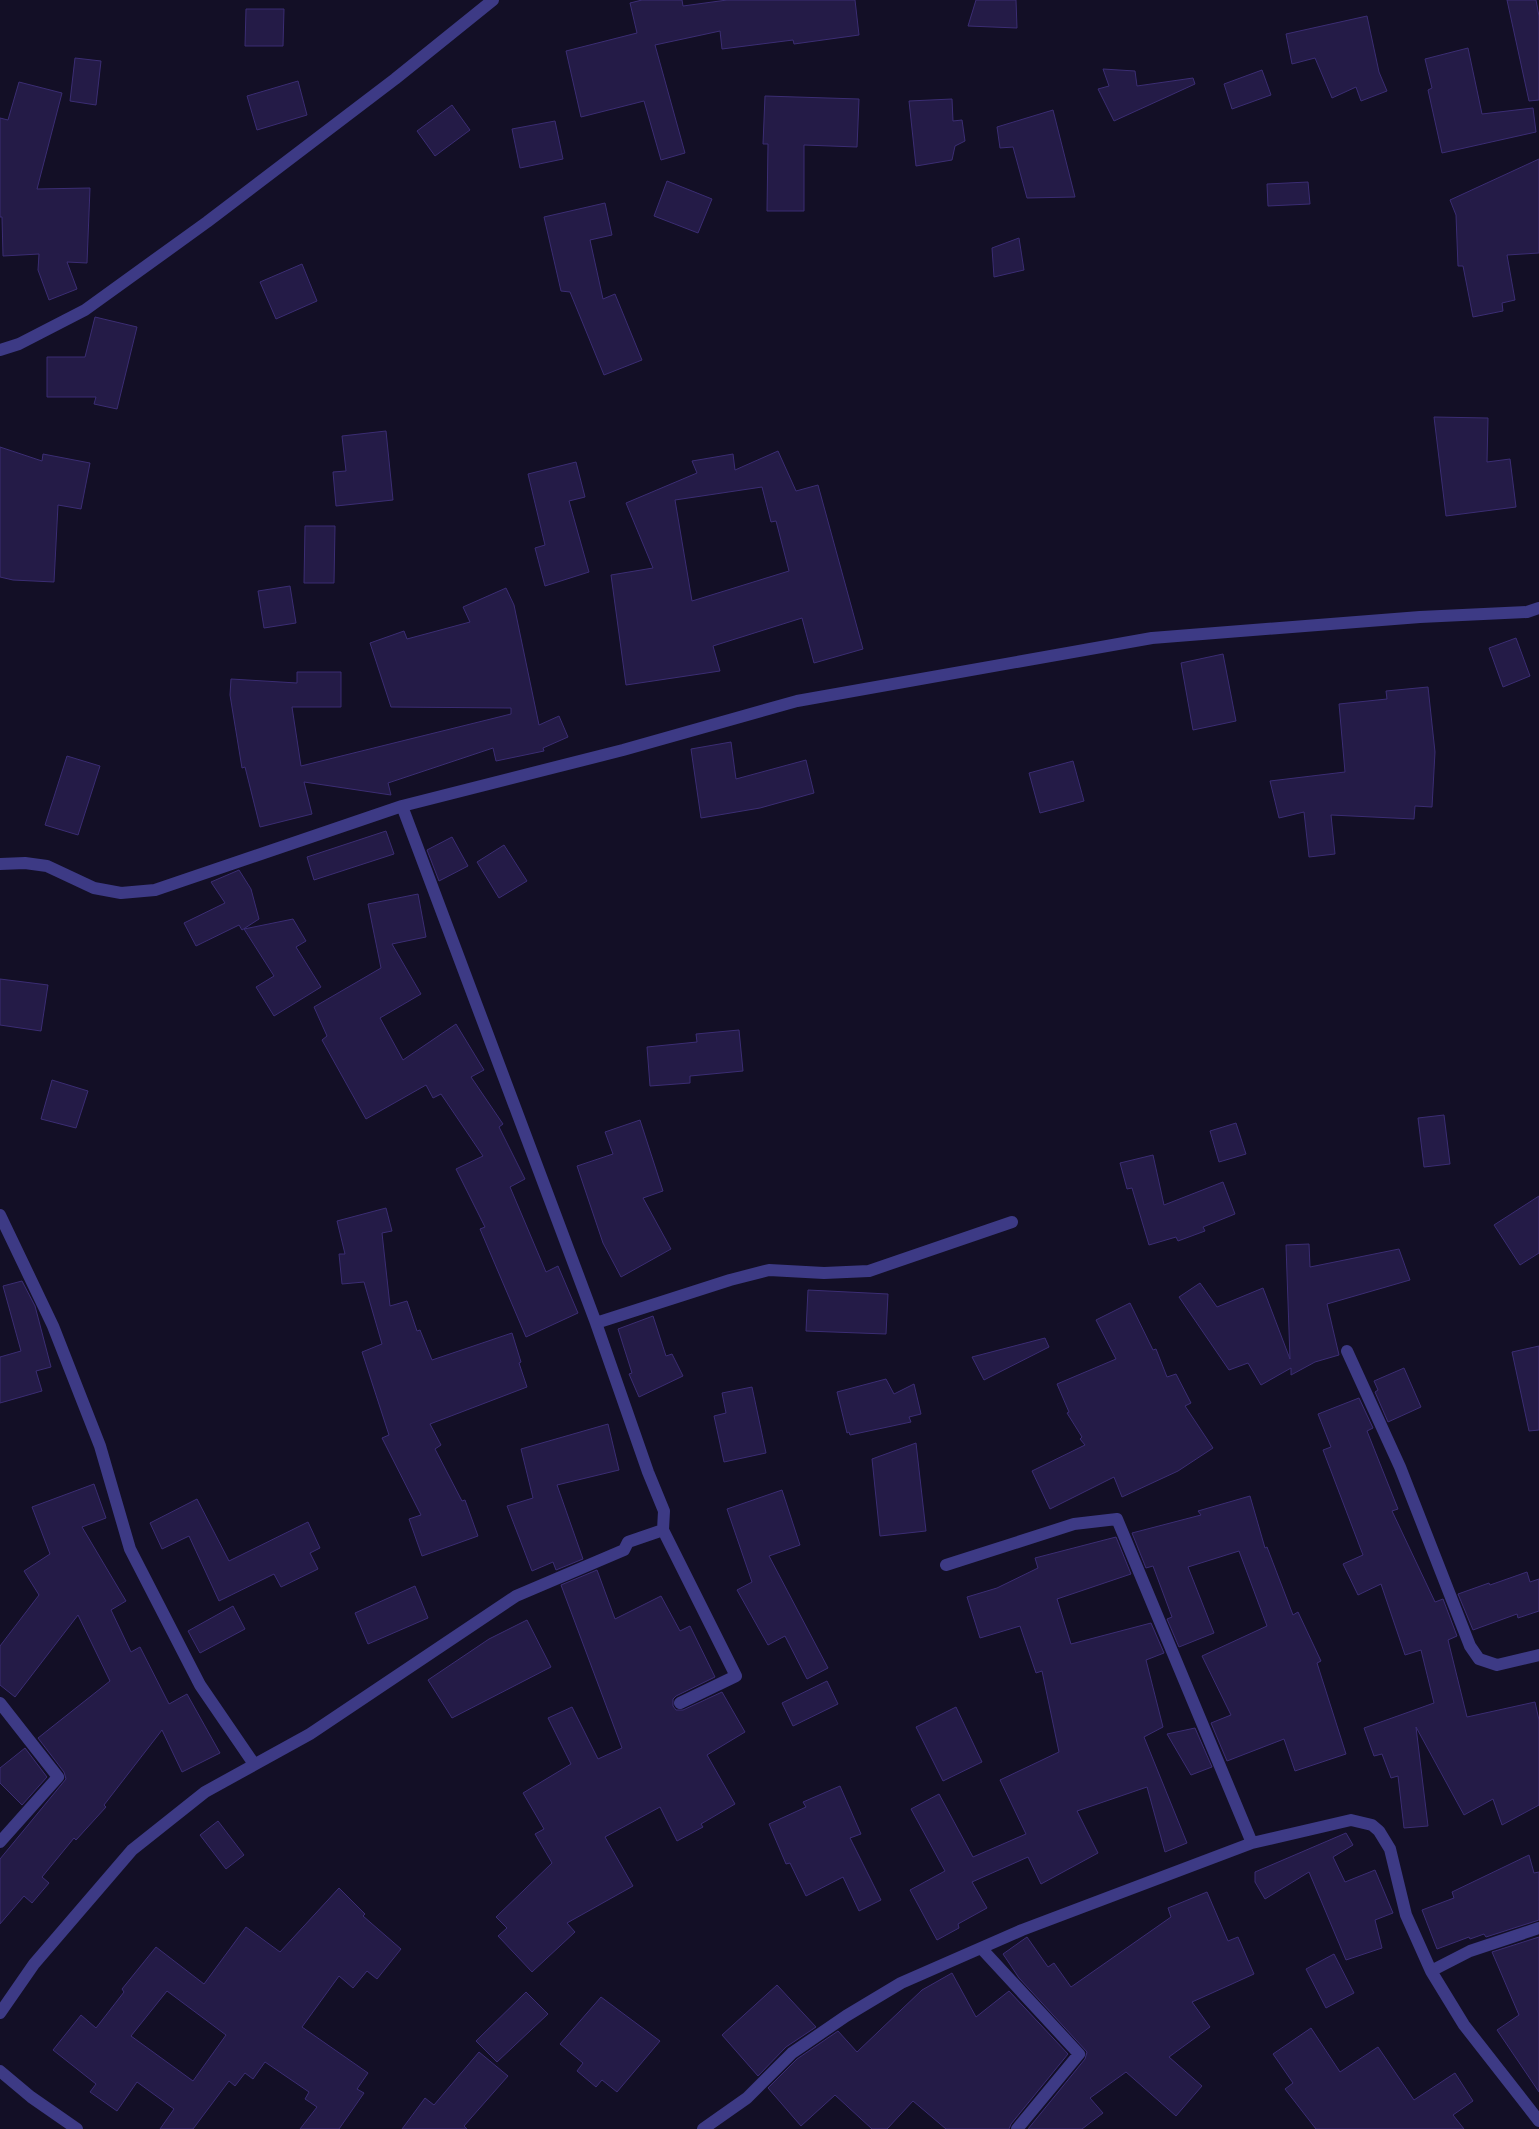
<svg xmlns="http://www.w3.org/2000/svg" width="1539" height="2129" font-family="Ubuntu,sans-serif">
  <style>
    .building { fill: #241b47; stroke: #3b2d73; fill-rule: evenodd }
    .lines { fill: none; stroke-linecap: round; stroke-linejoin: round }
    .minor { stroke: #3d3a85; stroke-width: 12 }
  </style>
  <rect width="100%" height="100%" fill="#130f26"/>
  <path class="building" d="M 642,0 L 682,0 L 683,6 L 727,0 L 855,0 L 859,35 L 794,44 L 793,40 L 722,49 L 720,31 L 655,45 L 685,153 L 661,160 L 644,101 L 581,117 L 566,51 L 637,33 L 630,3 Z
    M 976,0 L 1016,0 L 1017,28 L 968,26 Z
    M 1507,0 L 1536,0 L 1539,16 L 1539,100 L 1529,101 Z
    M 246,9 L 284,9 L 283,46 L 245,46 Z
    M 1367,16 L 1379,72 L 1387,91 L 1361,101 L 1356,87 L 1332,98 L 1315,58 L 1292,64 L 1286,34 Z
    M 1468,48 L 1482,114 L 1533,108 L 1536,132 L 1442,153 L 1428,90 L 1432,88 L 1425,59 Z
    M 75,58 L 101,61 L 96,105 L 70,101 Z
    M 1103,69 L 1135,71 L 1137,86 L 1193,78 L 1195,84 L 1114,121 L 1098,89 L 1109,86 Z
    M 1262,70 L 1271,95 L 1232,109 L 1224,84 Z
    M 298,81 L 307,115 L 257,130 L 247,96 Z
    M 19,82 L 62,93 L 37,189 L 90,188 L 87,263 L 67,262 L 77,289 L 49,300 L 38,270 L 39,254 L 3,256 L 2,217 L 0,217 L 0,118 L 8,120 Z
    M 765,96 L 859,99 L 857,147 L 804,145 L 804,211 L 767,211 L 768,144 L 763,144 Z
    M 952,99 L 953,121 L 962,120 L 965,141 L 955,146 L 952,160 L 916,166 L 909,101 Z
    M 452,105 L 470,130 L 435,156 L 417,131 Z
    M 1053,110 L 1075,197 L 1027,198 L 1013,147 L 1000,148 L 997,127 Z
    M 555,121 L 563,159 L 520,168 L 512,129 Z
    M 1539,159 L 1539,253 L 1507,255 L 1515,300 L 1502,303 L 1503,311 L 1473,317 L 1463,266 L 1458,266 L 1456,215 L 1450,200 Z
    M 667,181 L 712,199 L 698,233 L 654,216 Z
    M 1308,182 L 1310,204 L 1268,206 L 1267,184 Z
    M 605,203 L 612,235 L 590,240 L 603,299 L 615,294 L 642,360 L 604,375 L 570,292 L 561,291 L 544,217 Z
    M 1019,238 L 1024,270 L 994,277 L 992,248 Z
    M 302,264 L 317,301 L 276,319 L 260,282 Z
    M 95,317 L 137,327 L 117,409 L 94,404 L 96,397 L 47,397 L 47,357 L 85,357 Z
    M 1434,417 L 1488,418 L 1487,462 L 1510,459 L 1516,507 L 1446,516 Z
    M 386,431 L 393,500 L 336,506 L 333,472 L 346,471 L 342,436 Z
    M 0,447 L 42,461 L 43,454 L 90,463 L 81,509 L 58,505 L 54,582 L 13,580 L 0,577 Z
    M 778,451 L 796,491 L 818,485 L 863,649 L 814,663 L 802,618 L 713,646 L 720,671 L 626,685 L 611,575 L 653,568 L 626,503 L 697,473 L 692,461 L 733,454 L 735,470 ZM 762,487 L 771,522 L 776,521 L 789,571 L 692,601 L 675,500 Z
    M 576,462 L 585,497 L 569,501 L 589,572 L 545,586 L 535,548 L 545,545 L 528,474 Z
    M 305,526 L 335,526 L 334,583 L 304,583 Z
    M 290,586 L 296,623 L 264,628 L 258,591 Z
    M 506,588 L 514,605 L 539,725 L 559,716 L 568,737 L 543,748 L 544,751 L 496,761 L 493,748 L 388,783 L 391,795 L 304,782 L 312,814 L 260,827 L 245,767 L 242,768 L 230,695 L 231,679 L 297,683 L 297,672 L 341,672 L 341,707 L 292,707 L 301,766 L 511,714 L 511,708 L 391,707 L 370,643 L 404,631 L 407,639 L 470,622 L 463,607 Z
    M 1516,638 L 1530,676 L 1503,687 L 1489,648 Z
    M 1223,654 L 1236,721 L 1193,730 L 1181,663 Z
    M 1428,687 L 1435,752 L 1432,807 L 1415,806 L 1414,819 L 1331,815 L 1335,854 L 1309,857 L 1304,812 L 1279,818 L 1270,781 L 1345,772 L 1339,704 L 1387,699 L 1386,691 Z
    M 731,742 L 736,779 L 806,760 L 814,793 L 760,808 L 701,818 L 691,749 Z
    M 67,756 L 100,766 L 78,835 L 45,825 Z
    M 1073,761 L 1084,801 L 1040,813 L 1029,773 Z
    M 386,831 L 394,854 L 314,880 L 307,857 Z
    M 452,837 L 468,866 L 439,881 L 427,850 Z
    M 504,845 L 527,881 L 499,898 L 477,862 Z
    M 239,870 L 251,889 L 259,919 L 242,930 L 239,925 L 196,946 L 184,923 L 225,903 L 211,882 Z
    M 418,894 L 426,937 L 392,944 L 421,994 L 380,1018 L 403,1060 L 456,1024 L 484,1070 L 471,1077 L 503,1124 L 499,1127 L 525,1179 L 510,1187 L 546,1272 L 558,1266 L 578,1313 L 526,1337 L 480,1229 L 485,1227 L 456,1169 L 483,1156 L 441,1094 L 433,1098 L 426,1085 L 366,1119 L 322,1040 L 327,1036 L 314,1007 L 381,968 L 368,904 Z
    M 293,919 L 306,941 L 296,947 L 321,987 L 274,1016 L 256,987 L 274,976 L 244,929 Z
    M 0,979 L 48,985 L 41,1031 L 0,1025 Z
    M 739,1030 L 743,1071 L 690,1076 L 690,1083 L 650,1086 L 647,1047 L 697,1042 L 696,1034 Z
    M 52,1080 L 88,1091 L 76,1128 L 41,1119 Z
    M 1444,1115 L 1450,1164 L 1424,1167 L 1418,1118 Z
    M 640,1120 L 663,1191 L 643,1198 L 671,1249 L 621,1277 L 603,1243 L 577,1166 L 613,1154 L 605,1132 Z
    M 1236,1123 L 1246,1154 L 1219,1162 L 1210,1131 Z
    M 1153,1155 L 1164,1205 L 1223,1182 L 1235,1214 L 1203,1227 L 1205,1231 L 1178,1241 L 1176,1237 L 1149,1245 L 1132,1188 L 1127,1189 L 1120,1163 Z
    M 1539,1196 L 1539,1253 L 1520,1265 L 1494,1225 Z
    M 386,1208 L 392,1231 L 382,1233 L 390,1306 L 407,1301 L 417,1331 L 420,1330 L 432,1360 L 512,1333 L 521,1362 L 519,1363 L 527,1387 L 430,1424 L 441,1445 L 435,1449 L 462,1501 L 465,1500 L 478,1536 L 422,1556 L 409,1519 L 421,1515 L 382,1438 L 389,1435 L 362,1352 L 382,1344 L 364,1282 L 342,1284 L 339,1254 L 345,1254 L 337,1221 Z
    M 1309,1244 L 1310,1267 L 1399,1249 L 1410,1280 L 1327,1304 L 1339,1355 L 1315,1362 L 1291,1375 L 1291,1368 L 1261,1385 L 1248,1363 L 1229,1370 L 1179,1297 L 1200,1283 L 1217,1307 L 1263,1288 L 1290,1359 L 1286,1245 Z
    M 22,1281 L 35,1306 L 51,1367 L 36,1371 L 42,1391 L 0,1403 L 0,1357 L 21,1351 L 3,1286 Z
    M 808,1290 L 888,1294 L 886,1334 L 806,1331 Z
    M 1130,1303 L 1153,1350 L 1156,1349 L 1167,1377 L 1176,1374 L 1191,1403 L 1185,1406 L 1213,1448 L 1178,1471 L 1122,1497 L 1114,1477 L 1050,1509 L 1032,1471 L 1085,1445 L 1080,1439 L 1082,1437 L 1067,1413 L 1069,1412 L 1057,1384 L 1116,1359 L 1096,1320 Z
    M 653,1316 L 666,1356 L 672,1354 L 683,1376 L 639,1397 L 629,1374 L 632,1373 L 618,1329 Z
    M 1045,1338 L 1049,1347 L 984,1380 L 972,1357 Z
    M 1539,1346 L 1539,1430 L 1529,1431 L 1512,1352 Z
    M 1404,1368 L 1421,1407 L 1388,1422 L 1375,1392 L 1378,1390 L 1374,1381 Z
    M 886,1379 L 894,1394 L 914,1384 L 921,1414 L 909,1417 L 911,1422 L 850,1435 L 849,1432 L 847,1433 L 837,1392 Z
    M 752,1387 L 766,1453 L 724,1462 L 714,1416 L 726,1413 L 722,1393 Z
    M 1359,1398 L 1373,1428 L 1367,1431 L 1398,1509 L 1392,1511 L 1435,1602 L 1443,1599 L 1457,1636 L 1448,1640 L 1467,1717 L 1535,1702 L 1539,1720 L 1539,1805 L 1502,1825 L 1493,1799 L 1464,1815 L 1416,1727 L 1428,1826 L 1404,1828 L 1398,1776 L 1391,1778 L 1382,1754 L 1374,1756 L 1364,1728 L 1434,1703 L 1421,1650 L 1405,1655 L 1381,1584 L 1358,1595 L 1343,1564 L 1363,1555 L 1323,1450 L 1331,1447 L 1318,1414 Z
    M 608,1424 L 619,1470 L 557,1485 L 583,1559 L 556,1570 L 553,1562 L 532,1571 L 507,1506 L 533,1498 L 521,1449 Z
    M 916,1443 L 926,1531 L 880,1536 L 872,1459 Z
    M 94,1484 L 106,1518 L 82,1527 L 126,1601 L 111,1610 L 131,1652 L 140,1647 L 169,1704 L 187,1694 L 220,1753 L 182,1772 L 162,1730 L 104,1805 L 106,1807 L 76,1840 L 74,1838 L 42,1877 L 49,1883 L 32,1903 L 24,1896 L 0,1924 L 0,1859 L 66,1779 L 64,1772 L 38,1738 L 110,1681 L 78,1615 L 15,1697 L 0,1685 L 0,1646 L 39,1595 L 24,1571 L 50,1554 L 32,1507 Z
    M 782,1490 L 800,1545 L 769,1556 L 828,1668 L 807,1679 L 785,1636 L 768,1645 L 737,1590 L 752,1582 L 727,1509 Z
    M 1250,1496 L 1265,1548 L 1267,1547 L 1293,1615 L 1298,1612 L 1321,1661 L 1317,1663 L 1346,1754 L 1295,1771 L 1284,1739 L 1227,1761 L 1211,1723 L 1231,1715 L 1202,1656 L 1267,1626 L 1239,1551 L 1188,1567 L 1214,1633 L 1179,1647 L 1167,1619 L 1172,1617 L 1153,1566 L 1146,1568 L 1132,1533 L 1201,1515 L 1198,1511 Z
    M 197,1499 L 229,1561 L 308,1522 L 320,1548 L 310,1553 L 318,1569 L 281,1587 L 274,1574 L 219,1601 L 189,1536 L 162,1549 L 150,1523 Z
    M 1116,1537 L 1131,1574 L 1057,1599 L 1071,1644 L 1151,1623 L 1164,1653 L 1146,1660 L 1163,1727 L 1144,1737 L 1187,1843 L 1165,1852 L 1147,1787 L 1077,1811 L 1098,1853 L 1041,1884 L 1028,1857 L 972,1882 L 987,1908 L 958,1924 L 959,1928 L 937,1940 L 910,1890 L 945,1871 L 911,1809 L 939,1794 L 973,1857 L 1026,1834 L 1000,1780 L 1059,1752 L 1042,1671 L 1036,1673 L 1020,1626 L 980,1638 L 967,1597 L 997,1588 L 1038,1568 L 1035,1558 Z
    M 597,1570 L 615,1619 L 661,1596 L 680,1631 L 690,1626 L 715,1677 L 676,1696 L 673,1699 L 673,1706 L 676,1710 L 683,1710 L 722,1692 L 745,1732 L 707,1755 L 735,1804 L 701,1824 L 703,1827 L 677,1841 L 660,1807 L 605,1837 L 633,1886 L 567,1923 L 575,1932 L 532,1972 L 498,1936 L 507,1928 L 496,1917 L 552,1863 L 535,1834 L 544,1829 L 523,1793 L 571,1764 L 548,1718 L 572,1707 L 598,1759 L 622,1748 L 561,1585 Z
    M 1527,1572 L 1530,1582 L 1539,1579 L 1539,1611 L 1518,1618 L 1517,1614 L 1473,1630 L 1458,1594 L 1489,1583 L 1490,1585 Z
    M 415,1586 L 428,1618 L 368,1644 L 355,1613 Z
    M 233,1606 L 245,1629 L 200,1653 L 188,1631 Z
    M 527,1620 L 551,1667 L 452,1718 L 428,1680 L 489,1639 Z
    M 827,1681 L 838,1704 L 793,1726 L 782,1703 Z
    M 956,1707 L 982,1762 L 943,1781 L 916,1727 Z
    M 1195,1728 L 1212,1767 L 1191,1775 L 1167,1734 Z
    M 25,1748 L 47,1777 L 22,1805 L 0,1783 L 0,1768 Z
    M 840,1786 L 861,1834 L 850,1838 L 881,1900 L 859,1911 L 843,1877 L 806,1896 L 790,1863 L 786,1864 L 769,1824 L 806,1807 L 803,1802 Z
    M 218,1821 L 244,1855 L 226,1869 L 200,1835 Z
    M 1346,1833 L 1353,1845 L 1333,1857 L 1345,1882 L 1375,1870 L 1393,1913 L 1375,1920 L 1382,1948 L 1346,1960 L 1309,1872 L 1265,1899 L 1255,1882 L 1255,1872 Z
    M 1529,1855 L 1534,1873 L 1539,1872 L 1539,1920 L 1486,1937 L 1484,1934 L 1470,1939 L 1469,1937 L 1437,1949 L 1422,1910 L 1454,1898 L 1452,1892 Z
    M 339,1888 L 365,1914 L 363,1916 L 401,1949 L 377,1979 L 367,1971 L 353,1988 L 339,1976 L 302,2027 L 368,2073 L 357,2089 L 364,2093 L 339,2129 L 300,2129 L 317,2107 L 305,2099 L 309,2092 L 265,2062 L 253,2079 L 245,2073 L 235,2086 L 229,2081 L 193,2129 L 160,2129 L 174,2109 L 137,2082 L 117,2111 L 90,2092 L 96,2084 L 53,2050 L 81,2015 L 96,2028 L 124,1992 L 122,1989 L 156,1947 L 204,1984 L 246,1927 L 280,1952 ZM 167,1991 L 226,2035 L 193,2081 L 131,2036 Z
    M 1207,1892 L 1228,1941 L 1238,1937 L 1254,1974 L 1192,2002 L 1210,2027 L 1169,2057 L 1202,2086 L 1176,2116 L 1126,2072 L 1090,2098 L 1103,2113 L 1082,2129 L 1028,2129 L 1085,2059 L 1087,2052 L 1019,1978 L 1003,1954 L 1027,1937 L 1048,1967 L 1054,1963 L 1071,1987 L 1171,1917 L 1168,1908 Z
    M 1539,1937 L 1539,2092 L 1497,2030 L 1519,2015 L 1492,1952 Z
    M 1334,1954 L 1354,1993 L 1326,2008 L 1306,1969 Z
    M 952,1973 L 976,2017 L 1009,1991 L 1068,2054 L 1011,2124 L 1009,2129 L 946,2129 L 913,2101 L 887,2129 L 872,2129 L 835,2095 L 801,2126 L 768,2088 L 797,2059 L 838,2031 L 857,2052 L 922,1990 Z
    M 777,1985 L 816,2027 L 786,2047 L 758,2076 L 722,2035 Z
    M 526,1992 L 548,2014 L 497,2062 L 476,2041 Z
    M 601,1997 L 660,2041 L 617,2092 L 602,2080 L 596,2087 L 577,2071 L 583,2063 L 560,2044 Z
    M 1311,2028 L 1340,2072 L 1378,2047 L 1414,2100 L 1455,2073 L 1473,2101 L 1453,2115 L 1464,2129 L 1316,2129 L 1285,2089 L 1293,2083 L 1273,2054 Z
    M 479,2052 L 508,2076 L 464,2126 L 467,2129 L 402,2129 L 425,2098 L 434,2105 Z"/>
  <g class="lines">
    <path class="minor" d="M 0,350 L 19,344 L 85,310 L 207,222 L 395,79 L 493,0
      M 0,864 L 25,863 L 47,866 L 94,888 L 121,893 L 155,890 L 402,806 L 623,750 L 797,701 L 1152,638 L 1420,617 L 1527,612 L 1539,608
      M 0,1215 L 53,1326 L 100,1446 L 130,1549 L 200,1685 L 254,1764
      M 596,1323 L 730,1280 L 769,1270 L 824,1273 L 869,1271 L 1012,1222
      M 1347,1351 L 1400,1467 L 1470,1646 L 1479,1659 L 1497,1665 L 1539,1655
      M 663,1530 L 736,1676 L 680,1703
      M 946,1565 L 1074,1524 L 1117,1519 L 1252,1843
      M 0,1703 L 58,1777 L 0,1842
      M 981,1948 L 1079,2054 L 1017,2129
      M 1431,1971 L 1470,1951 L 1539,1928
      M 0,2013 L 34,1964 L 132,1850 L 205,1792 L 310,1734 L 516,1596 L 624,1550 L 628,1542 L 663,1530 L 664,1511 L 648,1472 L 596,1323 L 402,806
      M 0,2071 L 31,2097 L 77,2129
      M 703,2129 L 747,2098 L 792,2053 L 846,2016 L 901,1983 L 1022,1930 L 1252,1843 L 1351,1820 L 1372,1825 L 1379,1831 L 1390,1849 L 1406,1915 L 1431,1971 L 1464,2025 L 1539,2121"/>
  </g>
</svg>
